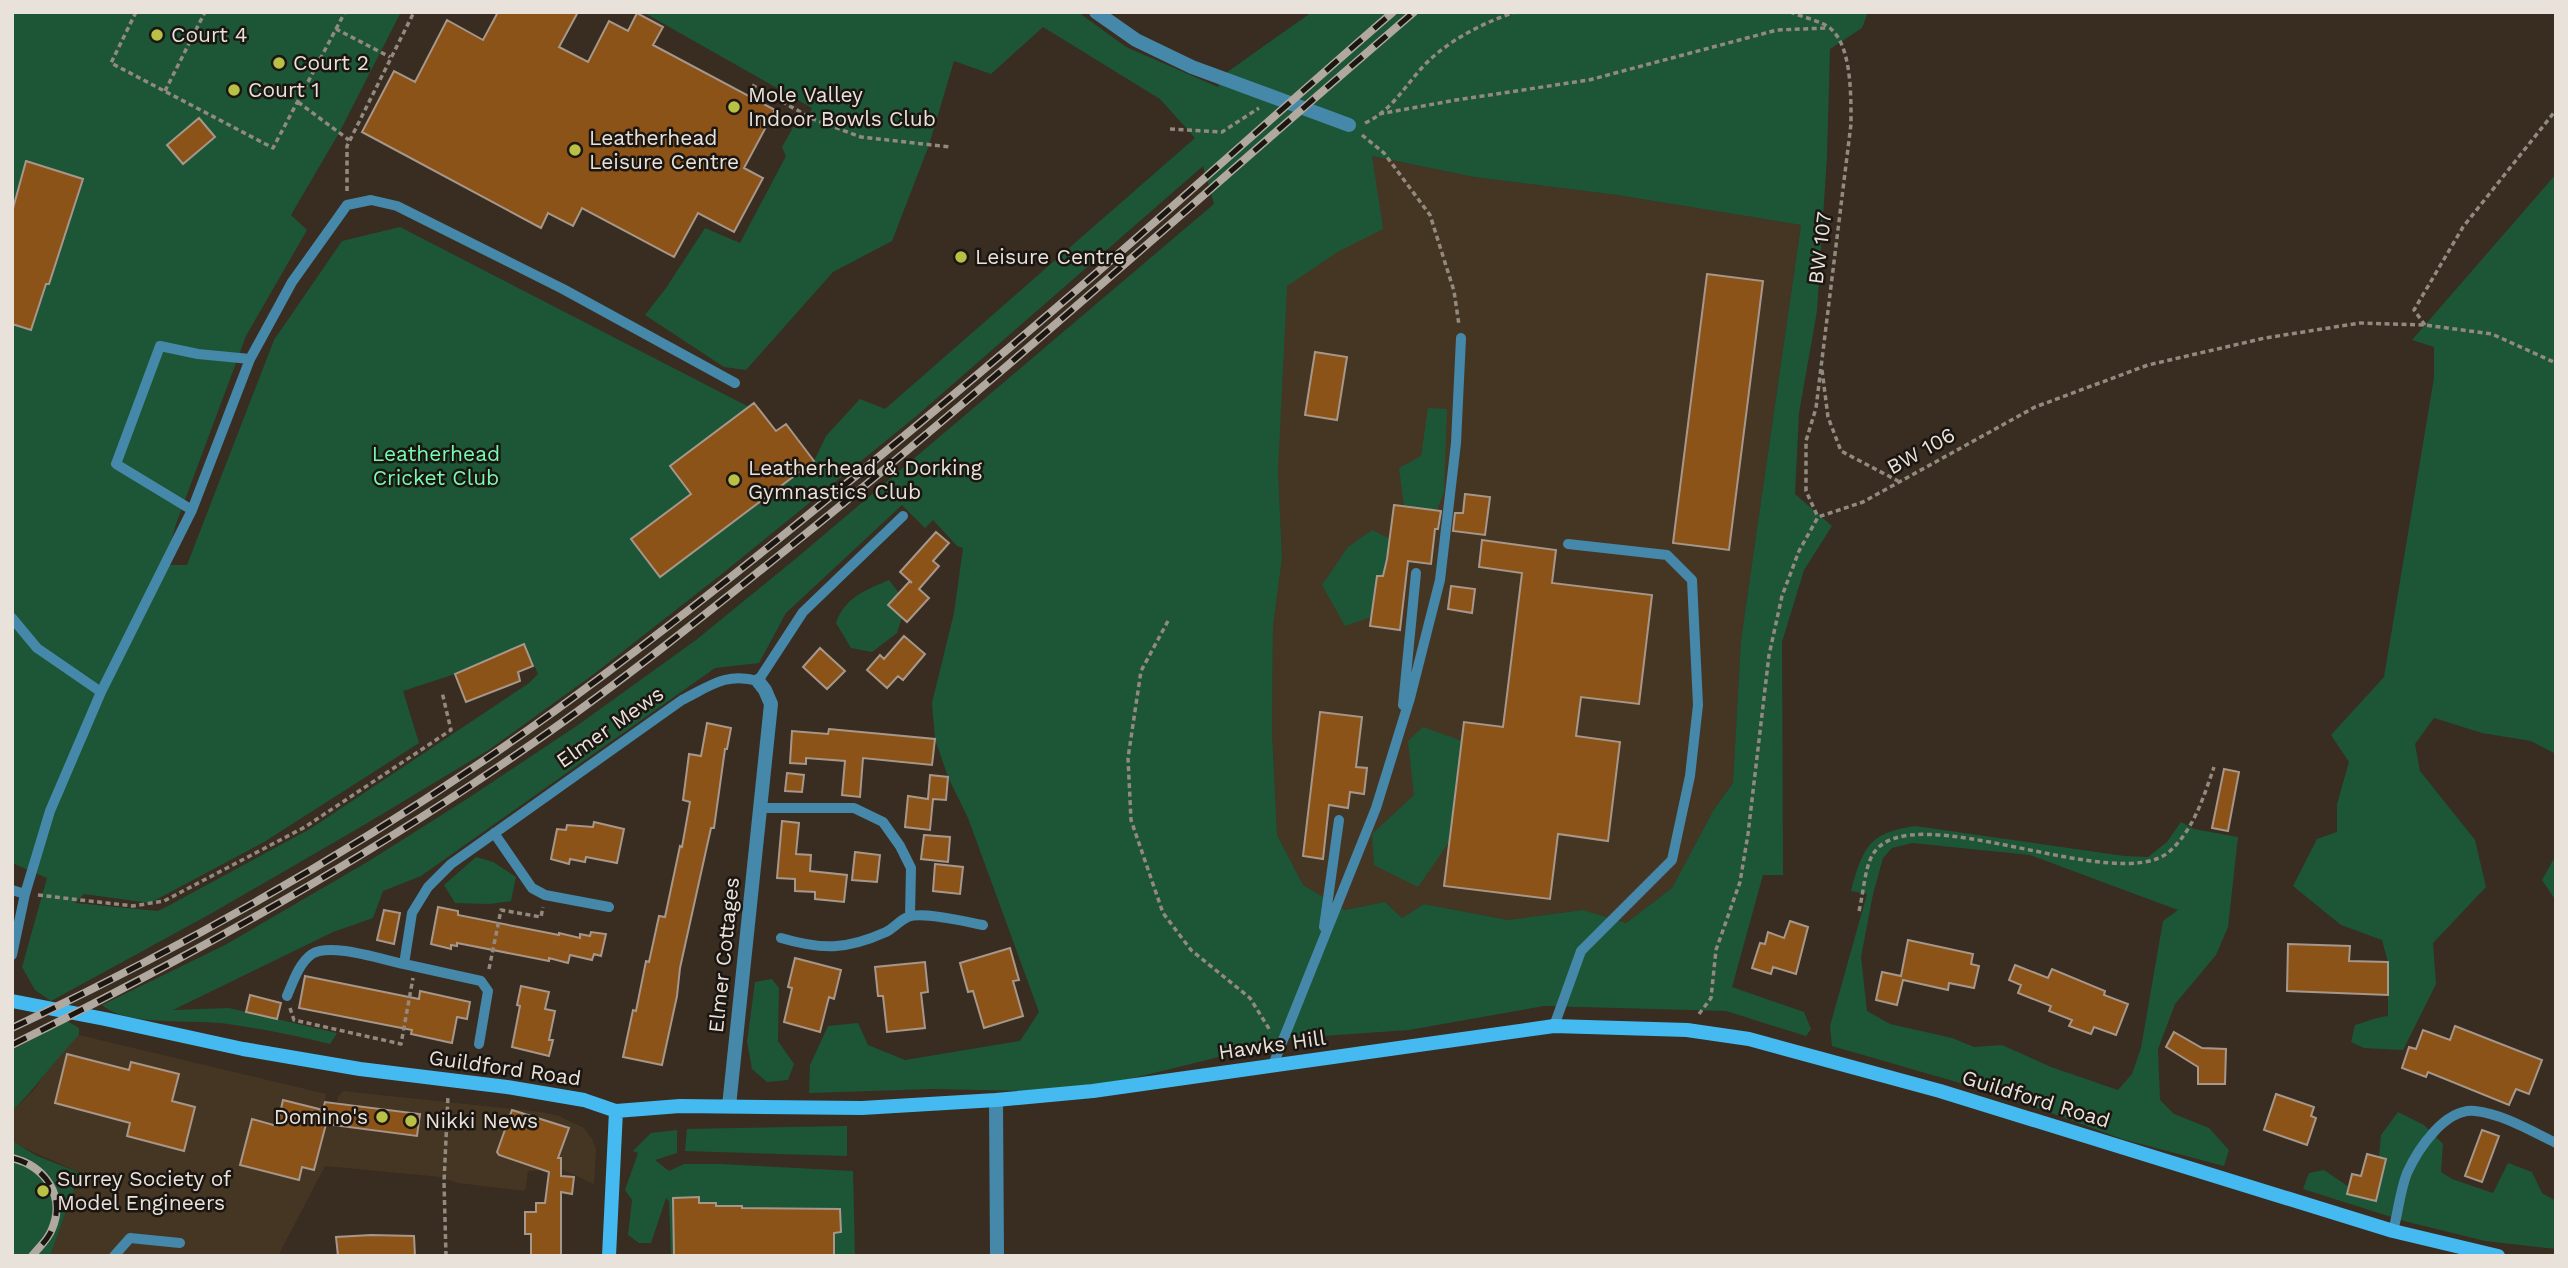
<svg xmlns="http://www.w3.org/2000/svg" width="2568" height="1268" font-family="'Work Sans',sans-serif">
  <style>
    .built { fill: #453624 }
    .green { fill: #1c5637; fill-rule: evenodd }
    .building { fill: #8c5318; stroke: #a7978b; stroke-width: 2 }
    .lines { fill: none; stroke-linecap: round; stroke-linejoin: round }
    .path { stroke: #92897f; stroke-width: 3.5; stroke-dasharray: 5 3.5; stroke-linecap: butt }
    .lane { stroke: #4588a9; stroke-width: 10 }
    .street { stroke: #4588a9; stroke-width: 14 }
    .secondary { stroke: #44baf0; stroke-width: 14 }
    .rail-casing { stroke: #b1a99f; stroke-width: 8 }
    .rail { stroke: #1b1611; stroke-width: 5; stroke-dasharray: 16; stroke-linecap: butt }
    .poi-dot { fill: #b9c046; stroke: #1b1611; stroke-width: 2.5 }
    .labels { text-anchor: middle; stroke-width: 5; stroke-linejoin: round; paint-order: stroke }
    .poi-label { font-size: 21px; fill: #e9e2da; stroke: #1b1611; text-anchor: start }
    .street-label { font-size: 21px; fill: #e9e2da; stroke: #1b1611 }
    .park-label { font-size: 21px; fill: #76fcb1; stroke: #1b1611 }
  </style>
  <rect width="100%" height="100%" fill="#382d20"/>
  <path class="built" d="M 1371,156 L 1474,177 L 1617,195 L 1801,225 L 1741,640 L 1733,783 L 1713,811 L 1672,888 L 1626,923 L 1583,910 L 1508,920 L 1424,904 L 1402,918 L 1385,902 L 1345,910 L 1303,885 L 1277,835 L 1272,730 L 1273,626 L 1282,558 L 1278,469 L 1238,447 L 1235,239 Z
    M 79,1035 L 326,1094 L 325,1102 L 337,1104 L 338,1096 L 343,1091 L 541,1112 L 559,1116 L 584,1128 L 592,1139 L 596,1149 L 594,1184 L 561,1169 L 528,1171 L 525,1191 L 458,1183 L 441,1177 L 325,1166 L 278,1256 L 50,1256 L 80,1173 L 16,1144 L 12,1141 L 12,1111 L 34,1090 L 54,1060 Z"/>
  <path class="green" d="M 12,12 L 401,12 L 339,133 L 291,215 L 307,230 L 246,336 L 176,524 L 165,565 L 187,565 L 274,340 L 342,241 L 400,227 L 749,407 L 670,466 L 691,494 L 631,539 L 660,577 L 814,461 L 826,436 L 860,399 L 885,409 L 1195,138 L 1160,99 L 1043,27 L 991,74 L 954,61 L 929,145 L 892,241 L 833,272 L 746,370 L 724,367 L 645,315 L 666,288 L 705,228 L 740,243 L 786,156 L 782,147 L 795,124 L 803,126 L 812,108 L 643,12 L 1078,12 L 1126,47 L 1218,87 L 1226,73 L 1312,12 L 1868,12 L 1862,28 L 1830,49 L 1827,156 L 1817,311 L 1799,413 L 1795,494 L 1832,526 L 1804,570 L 1782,642 L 1783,875 L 1763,875 L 1732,987 L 1804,1012 L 1811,1029 L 1806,1036 L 1726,1011 L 1544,1006 L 1409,1030 L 1279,1039 L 1211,1059 L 1109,1084 L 1026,1091 L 932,1089 L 809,1093 L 810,1065 L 828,1026 L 858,1023 L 868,1045 L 905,1060 L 1020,1041 L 1039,1012 L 968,818 L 948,777 L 935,739 L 932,703 L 954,613 L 963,548 L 957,546 L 933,520 L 925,528 L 902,505 L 786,613 L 759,663 L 715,668 L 421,876 L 383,891 L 373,918 L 333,932 L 173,1010 L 229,1008 L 337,1033 L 330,1044 C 296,1036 263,1029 228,1024 C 195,1019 127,1027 102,1005 L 225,945 L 369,861 L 470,797 L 578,725 L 696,640 L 799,556 L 1214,204 L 1203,166 L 914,418 L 723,573 L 594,674 L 487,751 L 364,825 L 212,913 L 51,1001 L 35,990 L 22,967 L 47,878 L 12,863 ZM 1372,156 L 1474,177 L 1617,195 L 1801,225 L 1741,640 L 1733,783 L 1713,811 L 1672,888 L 1626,923 L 1583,910 L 1508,920 L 1424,904 L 1402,918 L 1385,902 L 1345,910 L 1303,885 L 1277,835 L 1272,730 L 1273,626 L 1282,558 L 1278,469 L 1287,286 L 1339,251 L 1383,229 ZM 525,644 L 538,674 L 529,683 L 310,829 L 168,906 L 158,911 L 75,903 L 84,894 L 150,903 L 264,842 L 419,743 L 403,691 L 455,674 Z
    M 2556,174 L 2556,754 L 2531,741 L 2482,733 L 2434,718 L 2415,744 L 2420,771 L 2475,840 L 2486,887 L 2433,943 L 2436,984 L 2403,1050 L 2364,1048 L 2351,1042 L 2355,1025 C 2369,1021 2373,1018 2388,1016 L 2388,962 L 2382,940 L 2341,925 L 2293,886 L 2317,839 L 2337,832 L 2337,804 L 2349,762 L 2331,735 L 2384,677 L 2434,378 L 2434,347 L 2412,340 Z
    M 1428,408 L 1447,409 L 1444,492 L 1437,510 L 1404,506 L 1399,468 L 1421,456 Z
    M 1372,530 L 1390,539 L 1383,576 L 1377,576 L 1371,617 L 1345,626 L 1322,585 L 1348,547 Z
    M 889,580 L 899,593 L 889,605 L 902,617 L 897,633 L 872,652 L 851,648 L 836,623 C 845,597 866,590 889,580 Z
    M 1423,727 L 1462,741 L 1449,842 L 1418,887 L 1374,865 L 1372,834 L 1414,795 L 1408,741 Z
    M 2181,822 L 2194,829 L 2238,837 L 2228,927 L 2216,955 L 2175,1004 L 2158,1049 L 2160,1100 L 2174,1114 L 2209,1128 L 2229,1150 L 2224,1166 L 2122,1139 L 2005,1096 L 1832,1046 L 1830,1026 L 1867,894 L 1851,891 C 1863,848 1868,833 1915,826 L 2124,856 L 2148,857 L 2167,842 ZM 1912,843 L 2030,855 L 2178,910 L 2163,921 L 2141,1048 L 2132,1074 L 2118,1090 L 2051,1067 L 2002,1045 L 1974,1047 L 1952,1038 L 1890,1024 L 1867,1011 L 1861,957 L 1873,894 L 1883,858 L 1892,848 Z
    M 2556,855 L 2556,901 L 2542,880 Z
    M 476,857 L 493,862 L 516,877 L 511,901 L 489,904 L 455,903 L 444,885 Z
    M 772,979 L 779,988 L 778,1041 L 794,1064 L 788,1080 L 767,1082 L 752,1069 L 747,1042 L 755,982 Z
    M 67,1021 L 79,1028 L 79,1035 C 55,1059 37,1087 12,1111 L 12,1050 Z
    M 2398,1112 L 2424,1125 L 2443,1144 L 2441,1172 L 2452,1179 L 2493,1193 L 2508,1163 L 2532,1172 L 2542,1193 L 2556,1201 L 2556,1249 L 2485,1241 L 2404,1221 L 2303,1189 L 2309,1173 L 2324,1170 L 2349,1187 L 2348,1194 L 2376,1201 L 2386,1159 L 2379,1157 L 2381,1135 Z
    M 847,1126 L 847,1156 L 685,1151 L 687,1129 Z
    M 677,1130 L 677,1153 L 655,1160 L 669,1171 L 684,1164 L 719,1164 L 853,1171 L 855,1256 L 671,1256 L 669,1201 L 666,1198 L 651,1243 L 639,1243 L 628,1235 L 632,1200 L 625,1190 L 638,1153 L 633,1151 L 651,1133 Z
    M 12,1141 L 37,1156 L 80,1173 L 50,1256 L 12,1256 Z"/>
  <path class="building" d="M 498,12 L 578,12 L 559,47 L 588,62 L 609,21 L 628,31 L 637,13 L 663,27 L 653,45 L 775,110 L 744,168 L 763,178 L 734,232 L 698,213 L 674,257 L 582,208 L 573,226 L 548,213 L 541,228 L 362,132 L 394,71 L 415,82 L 447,20 L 483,40 Z
    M 199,118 L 215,137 L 183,164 L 167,145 Z
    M 26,161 L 83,179 L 49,284 L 46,284 L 31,330 L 12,324 L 12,212 Z
    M 1707,274 L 1763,281 L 1729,550 L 1673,543 Z
    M 1315,352 L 1347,357 L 1337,420 L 1305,415 Z
    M 754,403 L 776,431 L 786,424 L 814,461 L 660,577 L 631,539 L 691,494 L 670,466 Z
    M 1465,494 L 1490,497 L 1485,535 L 1453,531 L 1455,513 L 1463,513 Z
    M 1394,505 L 1441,511 L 1438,529 L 1435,529 L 1431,564 L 1408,561 L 1400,630 L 1370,626 L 1377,576 L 1383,576 L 1387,559 Z
    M 936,532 L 949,543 L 933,561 L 939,566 L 919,589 L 929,598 L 907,622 L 888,605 L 910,581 L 912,583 L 900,572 Z
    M 1482,540 L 1556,550 L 1552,583 L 1652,595 L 1639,704 L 1581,697 L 1576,736 L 1620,742 L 1608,841 L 1558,834 L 1550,899 L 1444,886 L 1464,722 L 1503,727 L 1522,573 L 1479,567 Z
    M 1451,586 L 1475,589 L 1472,613 L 1448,609 Z
    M 904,636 L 925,654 L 903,680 L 898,676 L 887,688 L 867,670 L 880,655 L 884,659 Z
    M 524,644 L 533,666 L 518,672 L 520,681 L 466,702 L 455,674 Z
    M 820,648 L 845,671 L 827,689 L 803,667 Z
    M 1320,712 L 1362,717 L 1356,767 L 1367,768 L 1364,794 L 1350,792 L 1348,808 L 1329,805 L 1323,859 L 1303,856 Z
    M 707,723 L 731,728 L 727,749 L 725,749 L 714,828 L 711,828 L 680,968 L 677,996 L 662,1065 L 623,1057 L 633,1010 L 636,1011 L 646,961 L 649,962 L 659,916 L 665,917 L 680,846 L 682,847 L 690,802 L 683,800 L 689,754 L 701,756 Z
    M 829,729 L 935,739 L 932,765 L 863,758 L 860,797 L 842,795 L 845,761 L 806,758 L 806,764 L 790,763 L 792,731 L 828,734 Z
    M 2224,769 L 2239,772 L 2228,831 L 2212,828 Z
    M 787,773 L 804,775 L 802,792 L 785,791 Z
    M 930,775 L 948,777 L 946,800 L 933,799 L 930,830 L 905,827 L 908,796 L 928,799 Z
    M 782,821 L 799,823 L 796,854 L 811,855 L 810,871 L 847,875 L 844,902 L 815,899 L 815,892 L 795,891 L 795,879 L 777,878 Z
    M 594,822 L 624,829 L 617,863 L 586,857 L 585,862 L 570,859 L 569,864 L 551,859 L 557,829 L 566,830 L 567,825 L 593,827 Z
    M 924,835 L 950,837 L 948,862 L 921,859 Z
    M 855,852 L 880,855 L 877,882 L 852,880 Z
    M 935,864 L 963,867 L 960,894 L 933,891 Z
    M 438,907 L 458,911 L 458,915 L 559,935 L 559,933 L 580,938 L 580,934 L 590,936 L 591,932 L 606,934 L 601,956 L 594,954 L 592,960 L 570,955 L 568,963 L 549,958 L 549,961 L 457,943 L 457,946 L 451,945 L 451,949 L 431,944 Z
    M 384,910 L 400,913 L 394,944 L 377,940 Z
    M 1790,921 L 1808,927 L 1796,974 L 1773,967 L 1771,974 L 1752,968 L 1760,943 L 1765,944 L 1768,932 L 1784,938 Z
    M 1908,940 L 1973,954 L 1971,964 L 1979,966 L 1974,988 L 1949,983 L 1948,990 L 1903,980 L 1897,1005 L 1876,1000 L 1882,972 L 1901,976 Z
    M 2288,944 L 2350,946 L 2349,961 L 2388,962 L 2388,995 L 2287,991 Z
    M 1010,948 L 1019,980 L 1013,981 L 1023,1016 L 984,1028 L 973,991 L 968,992 L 960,963 Z
    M 795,958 L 841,970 L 834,999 L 829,997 L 820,1032 L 784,1022 L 792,988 L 788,987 Z
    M 925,962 L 928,992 L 921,993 L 925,1028 L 887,1032 L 883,996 L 878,996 L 875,967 Z
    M 2015,965 L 2048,978 L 2052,969 L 2105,991 L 2104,995 L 2128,1004 L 2116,1035 L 2094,1027 L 2091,1034 L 2069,1026 L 2072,1020 L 2049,1011 L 2051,1006 L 2018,993 L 2021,985 L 2009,980 Z
    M 305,976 L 419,999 L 420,991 L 470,1002 L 467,1019 L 457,1017 L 452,1043 L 411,1034 L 412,1030 L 299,1008 Z
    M 521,986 L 549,992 L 545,1009 L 555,1011 L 549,1040 L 553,1040 L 549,1056 L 512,1047 L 520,1006 L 517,1005 Z
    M 250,995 L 281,1003 L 277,1019 L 246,1012 Z
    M 2455,1026 L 2542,1060 L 2529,1094 L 2516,1089 L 2509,1105 L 2428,1072 L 2426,1077 L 2402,1068 L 2409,1047 L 2416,1049 L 2423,1030 L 2450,1040 Z
    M 2174,1032 L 2202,1048 L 2226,1049 L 2225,1084 L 2198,1084 L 2198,1067 L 2166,1047 Z
    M 67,1054 L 129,1070 L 131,1062 L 179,1074 L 172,1101 L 195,1107 L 184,1151 L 127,1136 L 130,1123 L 55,1103 Z
    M 2276,1094 L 2314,1107 L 2311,1116 L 2316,1118 L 2307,1145 L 2264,1130 Z
    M 283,1100 L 323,1110 L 325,1102 L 420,1114 L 417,1136 L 326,1124 L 314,1170 L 302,1167 L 299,1180 L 240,1165 L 252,1119 L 277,1126 Z
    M 512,1110 L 569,1128 L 558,1158 L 561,1158 L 561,1176 L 574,1177 L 572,1194 L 561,1192 L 561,1256 L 531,1256 L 531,1234 L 525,1234 L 525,1212 L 536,1212 L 536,1203 L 545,1203 L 549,1172 L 499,1155 L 497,1152 Z
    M 2482,1130 L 2499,1136 L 2482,1182 L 2465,1176 Z
    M 2367,1154 L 2386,1159 L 2376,1201 L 2347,1194 L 2352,1174 L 2361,1176 Z
    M 699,1197 L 699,1203 L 716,1203 L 716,1206 L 742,1206 L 742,1208 L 840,1209 L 841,1232 L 834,1233 L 834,1256 L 674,1256 L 673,1198 Z
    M 371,1235 L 414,1236 L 415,1256 L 338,1256 L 336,1237 Z"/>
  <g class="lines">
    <path class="path" d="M 136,12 L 111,63 L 273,148 L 336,29 L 390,57
      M 1790,12 C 1802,17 1822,21 1831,29 C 1852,47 1851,98 1851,124 L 1816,408 L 1806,441 L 1806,491 L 1818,517
      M 336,29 L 345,12
      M 752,85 L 813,119 L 861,137 L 950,147
      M 165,91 L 205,12
      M 298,102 L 349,140
      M 1379,114 L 1456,100 L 1589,80 L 1777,30 L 1826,28
      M 1365,123 C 1396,109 1409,77 1434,56 C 1457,36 1486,22 1515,12
      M 1170,129 L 1222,132 L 1259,108
      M 1362,135 L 1384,153 L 1430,215 L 1454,291 L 1459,325
      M 347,191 L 347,146 L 414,12
      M 2425,325 L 2414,310 L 2463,227 L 2556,110
      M 1822,370 L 1828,417 L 1841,451 L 1898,481
      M 1168,621 L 1141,671 L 1128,758 L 1131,820 L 1163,913 L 1191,950 L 1250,998 L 1271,1032
      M 38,895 L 133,906 L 164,901 L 305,827 L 451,730 L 442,692
      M 1859,911 C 1863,896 1865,866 1873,854 C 1911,793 2118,898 2170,851 C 2194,829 2204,796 2214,767
      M 489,969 L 501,910 L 541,917 L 543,907
      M 290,1008 L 294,1020 L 401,1044 L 413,978
      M 1699,1014 L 1711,998 L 1716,950 L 1740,882 L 1748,834 L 1769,655 L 1782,596 L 1799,551 L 1818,517 L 1863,502 L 2035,407 L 2148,365 L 2265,338 L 2360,323 L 2425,325 L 2492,334 L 2556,363
      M 446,1256 L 444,1182 L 448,1096"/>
    <path class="lane" d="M 192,510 L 116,464 L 160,346 L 198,354 L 250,359
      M 12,618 L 37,648 L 101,692
      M 1403,705 L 1416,573
      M 762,808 L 854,808 L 883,822 L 900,846 L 911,868 L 910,916
      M 494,833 L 532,888 L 545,895 L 609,907
      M 12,890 L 25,894
      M 1324,927 L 1339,820
      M 781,938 C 822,950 846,950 886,932 C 894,928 900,920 908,917 C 922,911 967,922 983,925
      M 12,955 L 25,894 L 50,811 L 101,692 L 192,510 L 250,359 L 292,282 L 347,205 L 371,200 L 397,206 L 563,289 L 735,383
      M 287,996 C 293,982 299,963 312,954 C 330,942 383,960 404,964
      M 1554,1026 L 1581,951 L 1672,860 L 1690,776 L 1698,705 L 1692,580 L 1667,555 L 1568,544
      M 479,1044 L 488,991 L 481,981 L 404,964 L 412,913 L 428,887 L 451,864 L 682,700 C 710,686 726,672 758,681 L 803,612 L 903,516
      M 1273,1065 L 1376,808 L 1410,698 L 1440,580 L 1456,443 L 1461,338
      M 2393,1231 C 2398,1213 2400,1191 2407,1173 C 2418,1149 2445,1108 2475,1111 C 2503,1114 2531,1131 2556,1143
      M 114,1256 L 130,1238 L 180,1243"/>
    <path class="street" d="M 1096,12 L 1136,40 L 1192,67 L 1349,125
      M 996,1100 L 997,1256
      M 729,1106 L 771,704 L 765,690 L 758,681"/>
    <path class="secondary" d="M 12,1001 L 105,1019 L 243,1049 L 360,1069 L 507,1087 L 584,1100 L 616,1111 L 680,1106 L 862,1108 L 996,1100 L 1093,1091 L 1554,1026 L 1687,1030 L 1749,1039 L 1940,1091 L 2393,1231 L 2498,1256
      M 609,1256 L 616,1111"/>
    <defs>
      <path id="rail" d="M 12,1028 C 192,943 366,844 528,730 C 613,670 695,606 776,541 C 886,452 994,362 1101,269 C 1199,184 1295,97 1393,12
        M 12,1045 C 193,955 370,857 536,741 C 622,681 705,615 787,549 C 1001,377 1205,192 1414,12
        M 12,1158 C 45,1166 66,1196 52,1229 C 48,1240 39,1247 32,1256"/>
    </defs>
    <use href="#rail" class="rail-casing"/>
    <use href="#rail" class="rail"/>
  </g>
  <g class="poi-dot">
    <circle cx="157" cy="35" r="7"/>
    <circle cx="279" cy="63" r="7"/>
    <circle cx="234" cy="90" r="7"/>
    <circle cx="734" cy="107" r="7"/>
    <circle cx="575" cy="150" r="7"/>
    <circle cx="961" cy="257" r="7"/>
    <circle cx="734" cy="480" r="7"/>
    <circle cx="382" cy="1117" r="7"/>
    <circle cx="411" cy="1121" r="7"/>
    <circle cx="43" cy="1191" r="7"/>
  </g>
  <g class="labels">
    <g class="poi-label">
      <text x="171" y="42">Court 4</text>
      <text x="293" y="70">Court 2</text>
      <text x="248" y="97">Court 1</text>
      <text x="748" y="102">Mole Valley<tspan x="748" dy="24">Indoor Bowls Club</tspan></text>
      <text x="589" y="145">Leatherhead<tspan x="589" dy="24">Leisure Centre</tspan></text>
      <text x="975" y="264">Leisure Centre</text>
      <text x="748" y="475">Leatherhead &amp; Dorking<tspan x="748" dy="24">Gymnastics Club</tspan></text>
      <text x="368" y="1124" text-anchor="end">Domino's</text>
      <text x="425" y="1128">Nikki News</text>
      <text x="57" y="1186">Surrey Society of<tspan x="57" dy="24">Model Engineers</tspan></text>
    </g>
    <g class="street-label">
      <text transform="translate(1820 248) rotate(-83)" y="7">BW 107</text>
      <text transform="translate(1921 451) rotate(-29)" y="7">BW 106</text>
      <text transform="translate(610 727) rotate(-35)" y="7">Elmer Mews</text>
      <text transform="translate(724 955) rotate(-84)" y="7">Elmer Cottages</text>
      <text transform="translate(1272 1045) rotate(-8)" y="7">Hawks Hill</text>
      <text transform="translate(505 1068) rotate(8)" y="7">Guildford Road</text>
      <text transform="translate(2036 1099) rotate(17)" y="7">Guildford Road</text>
    </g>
    <g class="park-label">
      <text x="436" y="461">Leatherhead<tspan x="436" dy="24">Cricket Club</tspan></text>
    </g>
  </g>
  <rect width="2568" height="1268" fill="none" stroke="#e9e2da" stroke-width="28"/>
</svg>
